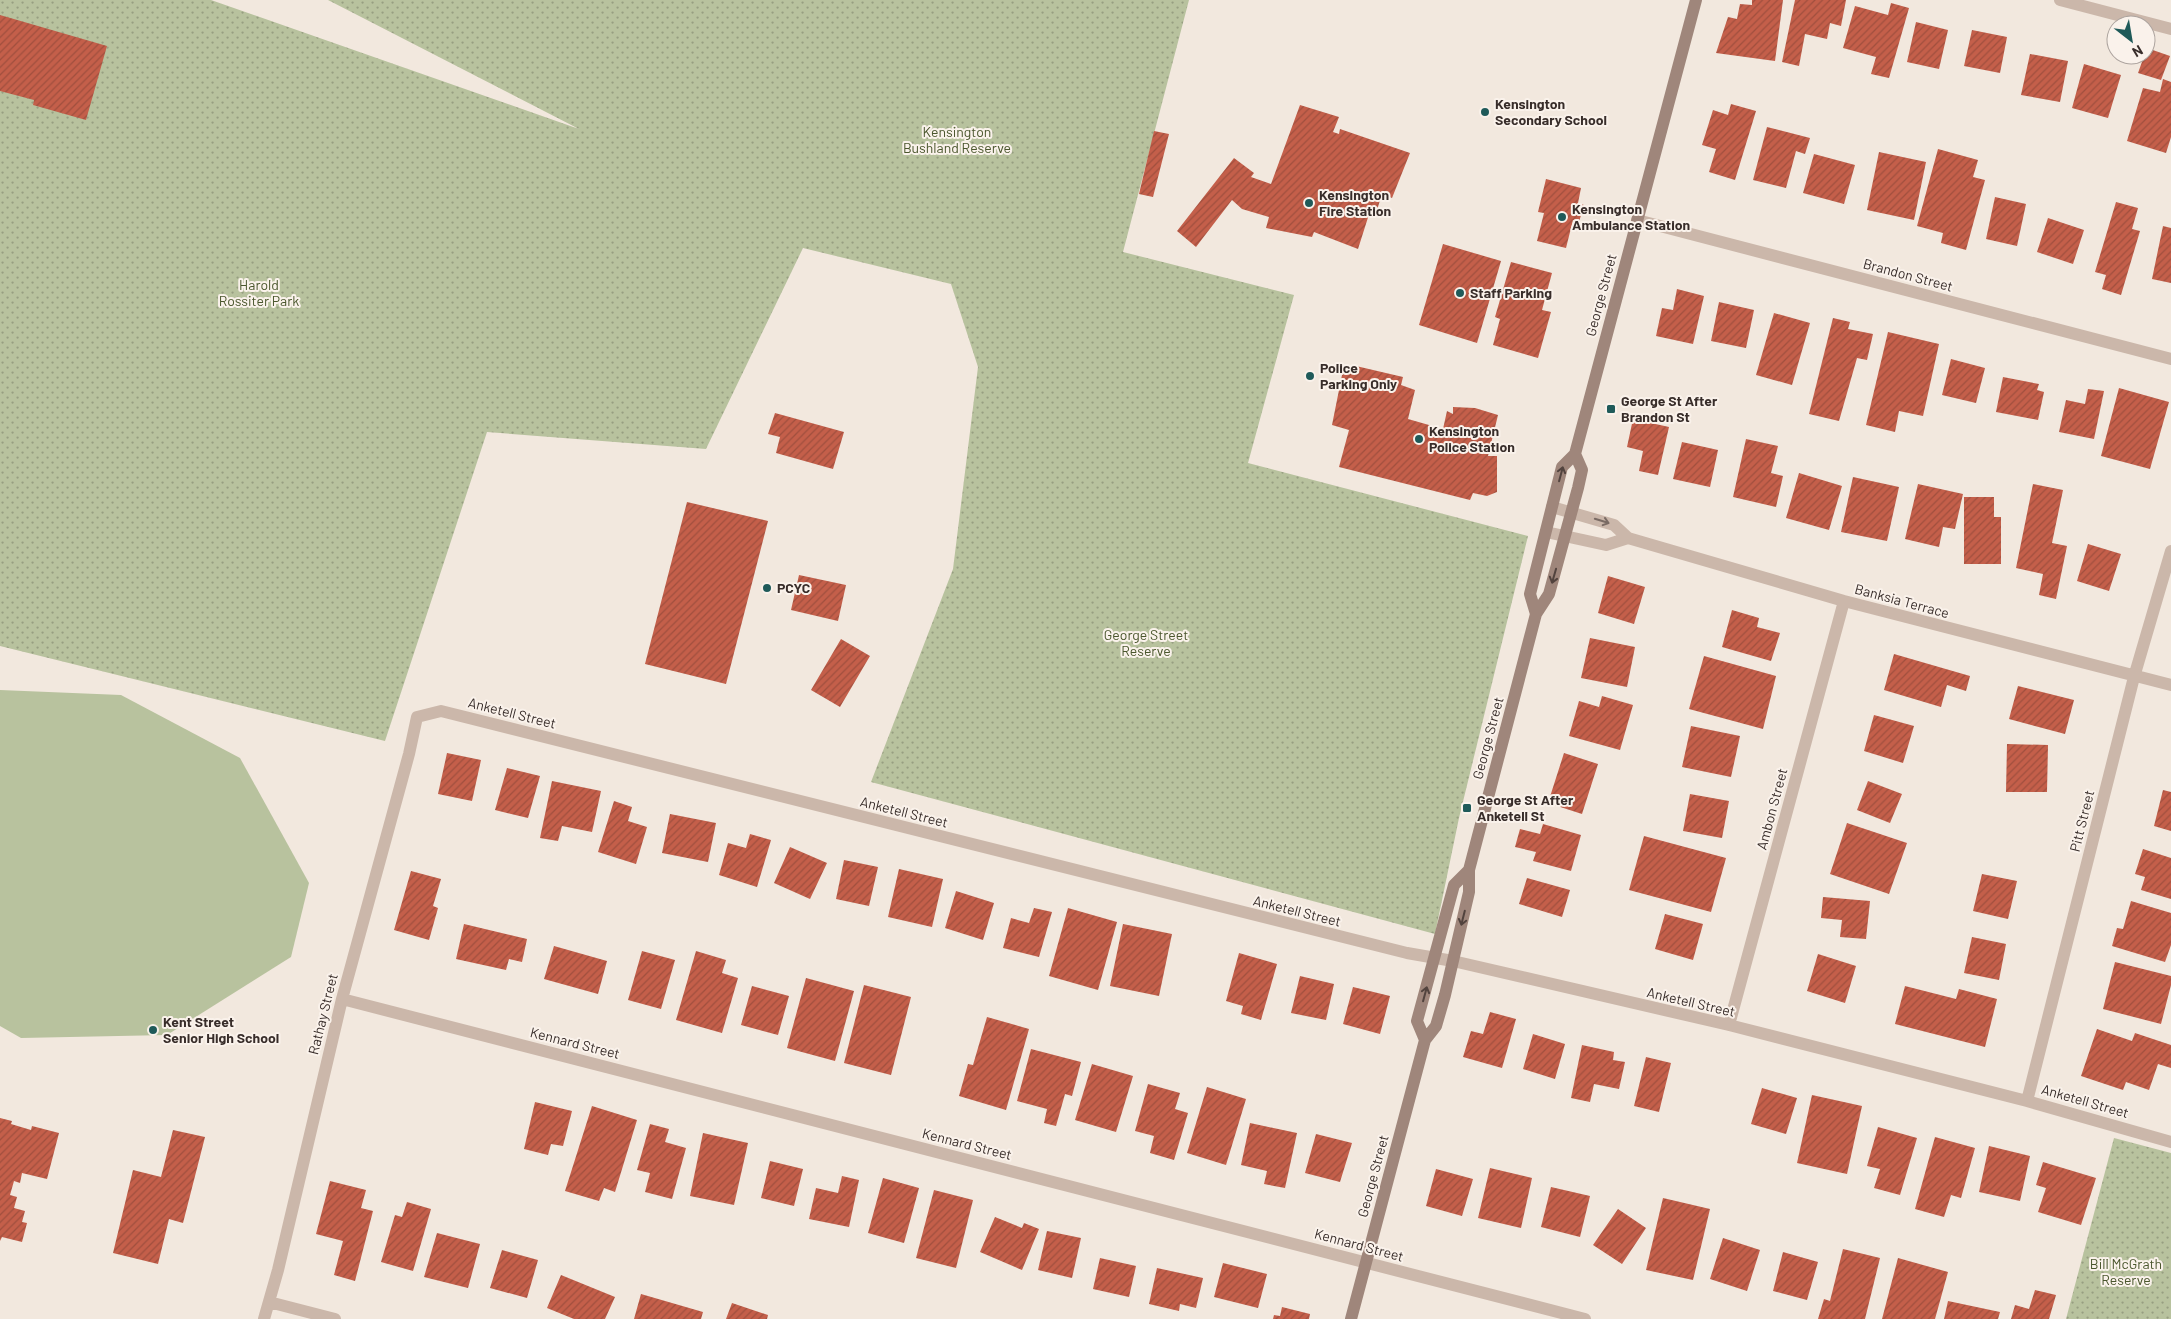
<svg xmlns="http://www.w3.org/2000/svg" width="2171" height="1319" font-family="Barlow,sans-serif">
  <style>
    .green { fill: url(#green-dots) }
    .pitch { fill: #b8c29e }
    .building { fill: url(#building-hatch) }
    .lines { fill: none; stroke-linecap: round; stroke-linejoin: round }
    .minor { stroke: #cbb7aa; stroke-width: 12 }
    .secondary { stroke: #9f867b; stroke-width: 12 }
    .oneway { stroke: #52433e }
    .oneway2 { stroke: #7a6b64 }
    .poi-dot { fill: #1f5a59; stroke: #faf2eb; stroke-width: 2 }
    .labels { text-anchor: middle; stroke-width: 4; stroke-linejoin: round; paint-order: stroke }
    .poi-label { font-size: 14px; font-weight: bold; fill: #382d2a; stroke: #faf2eb; text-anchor: start }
    .park-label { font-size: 14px; fill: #4a562d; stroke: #faf2eb }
    .street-label { font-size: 14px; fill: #382d2a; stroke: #faf2eb }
  </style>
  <defs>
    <pattern id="green-dots" width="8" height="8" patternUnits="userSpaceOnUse" patternTransform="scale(1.25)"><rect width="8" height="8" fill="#b8c29e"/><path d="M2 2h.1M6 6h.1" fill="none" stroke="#979e81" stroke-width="1.8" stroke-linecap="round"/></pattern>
    <pattern id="building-hatch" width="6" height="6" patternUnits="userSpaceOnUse" patternTransform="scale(1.25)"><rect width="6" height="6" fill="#c45f4a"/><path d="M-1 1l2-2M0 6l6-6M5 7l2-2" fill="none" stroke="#a04f3e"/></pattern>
  </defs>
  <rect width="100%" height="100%" fill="#f2e8de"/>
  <path class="green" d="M 0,0 L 211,0 L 579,129 L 328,0 L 1189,0 L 1123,252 L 1294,295 L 1248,463 L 1528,536 L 1459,818 L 1435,934 L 871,782 L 953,569 L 978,367 L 951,284 L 803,248 L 706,449 L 487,432 L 385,741 L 0,646 Z
    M 2114,1138 L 2171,1153 L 2171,1319 L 2066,1319 Z"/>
  <path class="pitch" d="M 0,690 L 121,695 L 240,758 L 309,883 L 291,957 L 167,1035 L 21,1038 L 0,1026 Z"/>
  <path class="building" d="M 1752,0 L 1783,0 L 1775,61 L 1716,53 L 1728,17 L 1737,19 L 1740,4 L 1752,5 Z
    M 1795,0 L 1846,0 L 1841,26 L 1830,23 L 1827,39 L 1805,34 L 1799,66 L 1782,62 Z
    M 1891,3 L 1909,8 L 1889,78 L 1871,74 L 1876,57 L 1843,48 L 1855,6 L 1888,15 Z
    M 0,15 L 107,46 L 86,120 L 33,105 L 34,100 L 0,91 Z
    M 1916,22 L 1948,30 L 1939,69 L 1907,62 Z
    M 1972,30 L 2007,37 L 2000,73 L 1964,66 Z
    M 2147,48 L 2170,56 L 2161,80 L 2138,73 Z
    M 2030,54 L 2068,61 L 2060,102 L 2021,95 Z
    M 2084,64 L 2121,75 L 2108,118 L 2072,108 Z
    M 2163,79 L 2171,82 L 2171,137 L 2166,153 L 2127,141 L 2143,88 L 2160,92 Z
    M 1731,104 L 1756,111 L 1735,180 L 1709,172 L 1716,149 L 1702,145 L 1713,110 L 1728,115 Z
    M 1300,105 L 1339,117 L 1333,132 L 1339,134 L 1340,129 L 1410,153 L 1392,198 L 1382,194 L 1377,210 L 1371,208 L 1358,249 L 1314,232 L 1312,237 L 1266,228 L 1269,217 L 1242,209 L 1232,200 L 1196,247 L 1177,231 L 1234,158 L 1254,173 L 1251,177 L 1271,184 Z
    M 1767,127 L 1810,138 L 1805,154 L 1796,151 L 1786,188 L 1753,180 Z
    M 1154,131 L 1169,134 L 1153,197 L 1139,194 Z
    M 1938,149 L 1978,160 L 1973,177 L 1985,180 L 1966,250 L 1941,243 L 1943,233 L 1917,226 Z
    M 1879,152 L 1926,162 L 1914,220 L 1867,210 Z
    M 1814,154 L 1855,165 L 1844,204 L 1803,193 Z
    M 1546,179 L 1581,188 L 1578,203 L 1584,205 L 1579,222 L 1573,220 L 1566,248 L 1537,241 L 1544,213 L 1538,212 Z
    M 1995,197 L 2026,204 L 2017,246 L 1986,239 Z
    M 2116,202 L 2138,208 L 2132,229 L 2140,231 L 2121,295 L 2102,289 L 2106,275 L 2095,272 Z
    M 2048,218 L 2084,230 L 2073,264 L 2037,252 Z
    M 2163,226 L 2171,228 L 2171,283 L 2152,279 Z
    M 1443,244 L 1501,261 L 1477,343 L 1419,325 Z
    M 1511,262 L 1552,273 L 1542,310 L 1551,312 L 1538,358 L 1493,345 L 1500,319 L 1495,317 Z
    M 1677,289 L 1704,296 L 1693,344 L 1656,336 L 1662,308 L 1673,310 Z
    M 1719,302 L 1754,310 L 1746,348 L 1711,341 Z
    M 1774,313 L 1810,323 L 1792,385 L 1756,375 Z
    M 1833,318 L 1850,322 L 1848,329 L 1873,334 L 1867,360 L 1857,358 L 1839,421 L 1809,414 Z
    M 1888,332 L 1939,344 L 1923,416 L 1899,411 L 1895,432 L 1866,425 Z
    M 1951,359 L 1985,368 L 1976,403 L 1942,395 Z
    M 1356,366 L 1403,377 L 1401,385 L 1415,390 L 1408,419 L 1443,429 L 1447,411 L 1453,414 L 1453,407 L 1475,408 L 1498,415 L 1488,456 L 1497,456 L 1497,492 L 1487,496 L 1473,493 L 1470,500 L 1339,467 L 1349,430 L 1332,425 L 1343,370 L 1355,373 Z
    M 2003,377 L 2039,384 L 2037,390 L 2044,392 L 2038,420 L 1996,412 Z
    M 2119,388 L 2169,402 L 2150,469 L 2101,456 Z
    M 2088,389 L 2104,391 L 2094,439 L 2059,432 L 2066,400 L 2085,404 Z
    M 775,413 L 844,432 L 833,469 L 776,453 L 780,437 L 768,434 Z
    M 1633,419 L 1669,427 L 1658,475 L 1639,471 L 1643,451 L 1627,447 Z
    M 1746,439 L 1778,446 L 1771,473 L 1783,476 L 1776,507 L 1733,497 Z
    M 1682,442 L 1718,450 L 1710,487 L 1673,479 Z
    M 1799,473 L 1842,486 L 1829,530 L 1786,518 Z
    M 1853,477 L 1899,487 L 1887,541 L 1841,532 Z
    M 1918,484 L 1963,494 L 1955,529 L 1943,527 L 1939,547 L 1905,539 Z
    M 2033,484 L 2063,490 L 2052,543 L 2067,546 L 2056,599 L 2039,595 L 2043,574 L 2016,568 Z
    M 1964,497 L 1994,497 L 1994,517 L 2001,517 L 2001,564 L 1964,564 Z
    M 687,502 L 768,521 L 726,684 L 645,664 Z
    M 2088,544 L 2121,554 L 2109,591 L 2077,581 Z
    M 799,575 L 846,585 L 838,621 L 791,610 Z
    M 1608,576 L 1645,587 L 1634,624 L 1598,613 Z
    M 1732,610 L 1759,618 L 1757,627 L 1780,633 L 1771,661 L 1722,647 Z
    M 1590,638 L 1635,647 L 1627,687 L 1581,678 Z
    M 841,639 L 870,656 L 840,707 L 811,690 Z
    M 1894,654 L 1970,676 L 1966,691 L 1947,685 L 1941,707 L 1884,690 Z
    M 1704,656 L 1776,676 L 1763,729 L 1689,709 Z
    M 2018,686 L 2074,700 L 2065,734 L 2009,719 Z
    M 1602,696 L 1633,705 L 1620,750 L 1569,736 L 1579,701 L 1599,707 Z
    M 1874,715 L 1914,726 L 1903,763 L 1864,751 Z
    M 1691,726 L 1740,736 L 1731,777 L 1682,767 Z
    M 2007,744 L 2048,745 L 2047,792 L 2006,792 Z
    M 447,753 L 481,760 L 472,801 L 438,794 Z
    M 1564,753 L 1598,764 L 1582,814 L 1548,803 Z
    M 507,768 L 540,776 L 528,818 L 495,810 Z
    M 552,781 L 601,791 L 592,832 L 562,826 L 558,841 L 540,838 Z
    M 1868,781 L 1902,794 L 1890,823 L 1857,810 Z
    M 2163,790 L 2171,792 L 2171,831 L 2154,826 Z
    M 1690,794 L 1729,801 L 1722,838 L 1683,831 Z
    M 614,801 L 632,807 L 628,821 L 647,827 L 636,864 L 598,852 Z
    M 670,814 L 716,823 L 708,862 L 662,853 Z
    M 1847,823 L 1907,843 L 1889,894 L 1830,874 Z
    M 1543,824 L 1581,835 L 1571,871 L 1533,861 L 1536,852 L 1515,847 L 1520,829 L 1540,834 Z
    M 750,834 L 771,840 L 757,887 L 719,875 L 728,843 L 746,848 Z
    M 1644,836 L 1726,858 L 1711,912 L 1629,890 Z
    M 790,847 L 827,863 L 810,899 L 774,883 Z
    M 2143,849 L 2171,858 L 2171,899 L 2141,890 L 2145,877 L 2135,874 Z
    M 844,860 L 878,867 L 869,906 L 836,899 Z
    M 899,869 L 943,879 L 932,927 L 888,917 Z
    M 411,871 L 441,879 L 433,906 L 438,908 L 429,940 L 394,930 Z
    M 1982,874 L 2017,881 L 2008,919 L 1973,911 Z
    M 1527,878 L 1570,890 L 1562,917 L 1519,904 Z
    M 956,891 L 994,903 L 983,940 L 945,928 Z
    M 1823,897 L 1870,901 L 1866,939 L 1840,937 L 1842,920 L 1821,918 Z
    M 2131,901 L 2171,913 L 2171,945 L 2165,962 L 2112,946 L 2117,928 L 2123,929 Z
    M 1034,908 L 1052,912 L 1039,957 L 1003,948 L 1011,918 L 1029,923 Z
    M 1068,908 L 1117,922 L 1098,990 L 1049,976 Z
    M 1665,914 L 1703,924 L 1693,960 L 1655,949 Z
    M 464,924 L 527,939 L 522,962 L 509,959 L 506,970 L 456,959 Z
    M 1123,924 L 1172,934 L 1159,996 L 1110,986 Z
    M 1972,937 L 2006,944 L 1999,980 L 1964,973 Z
    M 554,946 L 607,961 L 598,994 L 544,979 Z
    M 642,951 L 675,960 L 661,1009 L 628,1000 Z
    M 696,951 L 726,960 L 722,973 L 738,978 L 722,1033 L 676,1020 Z
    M 1239,953 L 1277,964 L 1261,1020 L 1241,1014 L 1243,1006 L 1226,1001 Z
    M 1818,954 L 1856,966 L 1845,1003 L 1807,991 Z
    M 2115,962 L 2171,976 L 2171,985 L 2161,1024 L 2103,1009 Z
    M 1300,976 L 1334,984 L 1326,1020 L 1291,1013 Z
    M 806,978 L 854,991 L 835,1061 L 787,1048 Z
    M 864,985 L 911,997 L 891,1075 L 844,1063 Z
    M 752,986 L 789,996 L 778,1035 L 741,1025 Z
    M 1905,986 L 1956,999 L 1959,989 L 1997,999 L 1985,1047 L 1895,1024 Z
    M 1353,987 L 1390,996 L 1380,1034 L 1343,1024 Z
    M 1490,1012 L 1516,1019 L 1502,1068 L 1463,1057 L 1471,1031 L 1483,1034 Z
    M 987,1017 L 1029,1029 L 1006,1110 L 959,1096 L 968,1064 L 973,1065 Z
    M 2097,1029 L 2132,1041 L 2135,1033 L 2171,1045 L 2171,1068 L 2158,1064 L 2149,1090 L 2126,1082 L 2123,1090 L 2081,1076 Z
    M 1533,1034 L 1565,1044 L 1555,1079 L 1523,1069 Z
    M 1582,1045 L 1614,1052 L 1613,1060 L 1625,1062 L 1619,1089 L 1594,1084 L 1590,1102 L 1571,1098 Z
    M 1031,1049 L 1081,1062 L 1072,1096 L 1065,1094 L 1056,1126 L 1044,1123 L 1047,1109 L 1017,1101 Z
    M 1646,1057 L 1671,1063 L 1659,1112 L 1634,1106 Z
    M 1092,1064 L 1133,1076 L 1116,1132 L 1075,1120 Z
    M 1148,1084 L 1180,1093 L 1175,1109 L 1188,1113 L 1174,1160 L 1150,1153 L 1154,1136 L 1135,1131 Z
    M 1207,1087 L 1246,1099 L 1226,1165 L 1187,1153 Z
    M 1762,1088 L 1797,1098 L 1786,1134 L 1751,1124 Z
    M 1812,1095 L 1862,1106 L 1847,1174 L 1797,1163 Z
    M 535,1102 L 572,1111 L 563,1146 L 551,1144 L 548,1155 L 524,1149 Z
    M 592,1106 L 637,1120 L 615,1192 L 604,1188 L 599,1201 L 565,1191 Z
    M 0,1118 L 12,1121 L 11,1124 L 31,1130 L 32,1126 L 59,1133 L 47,1179 L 22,1173 L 20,1183 L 14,1181 L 10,1195 L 17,1197 L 14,1208 L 25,1211 L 22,1222 L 27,1223 L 22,1242 L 2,1237 L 0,1241 Z
    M 1250,1123 L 1297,1133 L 1285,1188 L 1264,1184 L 1267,1171 L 1241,1165 Z
    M 650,1124 L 669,1129 L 665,1142 L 686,1148 L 672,1199 L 645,1192 L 650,1173 L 637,1170 Z
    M 1878,1127 L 1917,1138 L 1900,1195 L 1874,1188 L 1880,1169 L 1867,1166 Z
    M 173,1130 L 205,1137 L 183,1223 L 169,1219 L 158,1264 L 113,1253 L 133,1170 L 161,1177 Z
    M 703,1133 L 748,1143 L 734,1205 L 690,1196 Z
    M 1316,1134 L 1352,1143 L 1340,1182 L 1305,1173 Z
    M 1935,1137 L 1975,1148 L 1961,1198 L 1951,1195 L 1944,1217 L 1915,1209 Z
    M 1989,1146 L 2030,1156 L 2020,1201 L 1979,1192 Z
    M 770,1161 L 803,1169 L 794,1206 L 761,1198 Z
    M 2043,1162 L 2096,1178 L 2081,1225 L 2038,1212 L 2046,1188 L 2036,1185 Z
    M 1490,1168 L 1532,1178 L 1521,1228 L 1478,1218 Z
    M 1436,1169 L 1473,1179 L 1462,1216 L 1426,1206 Z
    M 842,1176 L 859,1180 L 849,1227 L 809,1219 L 816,1188 L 838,1193 Z
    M 883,1178 L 919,1188 L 904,1243 L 868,1233 Z
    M 330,1181 L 366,1190 L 361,1208 L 373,1211 L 355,1281 L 334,1275 L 343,1241 L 316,1234 Z
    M 1551,1187 L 1590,1196 L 1580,1237 L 1541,1227 Z
    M 934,1190 L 973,1200 L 956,1268 L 916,1258 Z
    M 1663,1198 L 1710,1209 L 1693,1280 L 1646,1270 Z
    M 407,1202 L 431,1209 L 413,1271 L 381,1262 L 395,1215 L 402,1217 Z
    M 1618,1209 L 1646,1228 L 1622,1264 L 1593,1245 Z
    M 995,1217 L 1022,1228 L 1024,1223 L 1039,1229 L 1022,1270 L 980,1252 Z
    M 1047,1231 L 1081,1238 L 1072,1278 L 1038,1270 Z
    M 437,1233 L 480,1244 L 468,1288 L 424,1277 Z
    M 1723,1238 L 1760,1250 L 1747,1291 L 1710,1279 Z
    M 1843,1249 L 1880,1258 L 1865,1319 L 1818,1319 L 1824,1299 L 1830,1301 Z
    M 502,1250 L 538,1260 L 527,1298 L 490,1288 Z
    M 1783,1252 L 1818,1262 L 1807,1300 L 1773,1291 Z
    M 1100,1258 L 1136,1266 L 1129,1297 L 1093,1289 Z
    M 1898,1258 L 1948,1272 L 1935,1319 L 1882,1319 Z
    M 1223,1263 L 1267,1274 L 1258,1308 L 1214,1297 Z
    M 1157,1268 L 1203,1278 L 1196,1308 L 1180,1304 L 1179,1311 L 1149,1304 Z
    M 561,1275 L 615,1297 L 605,1319 L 574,1319 L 547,1308 Z
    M 2035,1290 L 2056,1295 L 2049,1319 L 2011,1319 L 2015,1305 L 2029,1309 Z
    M 641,1294 L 703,1312 L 701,1319 L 634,1319 Z
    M 1948,1301 L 2000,1312 L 1998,1319 L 1944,1319 Z
    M 732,1303 L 768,1315 L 767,1319 L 726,1319 Z
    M 1282,1307 L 1310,1314 L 1309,1319 L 1273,1319 L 1274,1315 L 1280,1316 Z"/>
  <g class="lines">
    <path class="minor" d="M 2060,0 L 2171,29
      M 1637,220 L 2171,359
      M 1552,507 L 1614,525 L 1628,538 L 1844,601 L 2171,685
      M 1546,532 L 1606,545 L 1628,538
      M 342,999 L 1585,1319
      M 1729,1025 L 1844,601
      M 2027,1101 L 2134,677 L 2171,551
      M 269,1302 L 335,1319
      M 264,1319 L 278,1270 L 342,999 L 409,754 L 417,717 L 441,711 L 1407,953 L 1453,961 L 1729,1025 L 2027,1101 L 2171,1142"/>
    <path class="secondary" d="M 1536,614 L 1530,594 L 1562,467 L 1575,454 L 1696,0
      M 1425,1040 L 1417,1021 L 1454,885 L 1469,870
      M 1351,1319 L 1425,1040 L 1436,1026 L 1445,995 L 1469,892 L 1469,870 L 1536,614 L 1549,594 L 1578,488 L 1582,470 L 1575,454"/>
  </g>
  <defs><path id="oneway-shaft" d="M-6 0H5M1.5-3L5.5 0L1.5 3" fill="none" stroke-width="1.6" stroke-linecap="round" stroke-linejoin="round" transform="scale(1.25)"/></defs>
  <g class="oneway">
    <use href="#oneway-shaft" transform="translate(1561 474) rotate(-75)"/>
    <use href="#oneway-shaft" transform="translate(1554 576) rotate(106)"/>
    <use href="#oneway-shaft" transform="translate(1463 918) rotate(104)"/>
    <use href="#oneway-shaft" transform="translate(1425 994) rotate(-75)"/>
  </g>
  <use class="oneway2" href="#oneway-shaft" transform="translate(1602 521) rotate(17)"/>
  <g class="poi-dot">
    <circle cx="1485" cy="112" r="5"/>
    <circle cx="1309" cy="203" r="5"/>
    <circle cx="1562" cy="217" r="5"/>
    <circle cx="1460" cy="293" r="5"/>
    <circle cx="1310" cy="376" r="5"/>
    <rect x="1606" y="404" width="10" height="10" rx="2.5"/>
    <circle cx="1419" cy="439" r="5"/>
    <circle cx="767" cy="588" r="5"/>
    <rect x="1462" y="803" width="10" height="10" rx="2.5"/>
    <circle cx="153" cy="1030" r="5"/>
  </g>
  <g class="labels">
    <g class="poi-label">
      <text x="1495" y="109">Kensington<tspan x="1495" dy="16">Secondary School</tspan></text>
      <text x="1319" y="200">Kensington<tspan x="1319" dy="16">Fire Station</tspan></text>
      <text x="1572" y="214">Kensington<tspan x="1572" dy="16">Ambulance Station</tspan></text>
      <text x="1470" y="298">Staff Parking</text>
      <text x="1320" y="373">Police<tspan x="1320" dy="16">Parking Only</tspan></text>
      <text x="1621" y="406">George St After<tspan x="1621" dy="16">Brandon St</tspan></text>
      <text x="1429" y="436">Kensington<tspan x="1429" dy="16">Police Station</tspan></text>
      <text x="777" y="593">PCYC</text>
      <text x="1477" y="805">George St After<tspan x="1477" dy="16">Anketell St</tspan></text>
      <text x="163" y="1027">Kent Street<tspan x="163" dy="16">Senior High School</tspan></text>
    </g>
    <g class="park-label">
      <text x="957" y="137">Kensington<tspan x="957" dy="16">Bushland Reserve</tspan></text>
      <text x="259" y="290">Harold<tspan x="259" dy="16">Rossiter Park</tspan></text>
      <text x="1146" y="640">George Street<tspan x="1146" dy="16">Reserve</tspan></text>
      <text x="2126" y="1269">Bill McGrath<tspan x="2126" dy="16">Reserve</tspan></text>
    </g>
    <g class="street-label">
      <text transform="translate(1908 275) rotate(15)" y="5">Brandon Street</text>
      <text transform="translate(1601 295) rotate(-75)" y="5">George Street</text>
      <text transform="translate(1902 601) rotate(15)" y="5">Banksia Terrace</text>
      <text transform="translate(512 713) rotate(14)" y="5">Anketell Street</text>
      <text transform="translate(1488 738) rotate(-75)" y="5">George Street</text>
      <text transform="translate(1772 809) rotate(-75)" y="5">Ambon Street</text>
      <text transform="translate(904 812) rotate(14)" y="5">Anketell Street</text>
      <text transform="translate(2082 821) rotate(-76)" y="5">Pitt Street</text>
      <text transform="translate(1297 911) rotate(14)" y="5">Anketell Street</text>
      <text transform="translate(1691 1002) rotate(13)" y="5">Anketell Street</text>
      <text transform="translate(323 1014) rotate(-76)" y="5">Rathay Street</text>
      <text transform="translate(575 1043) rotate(14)" y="5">Kennard Street</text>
      <text transform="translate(2085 1101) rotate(16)" y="5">Anketell Street</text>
      <text transform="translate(967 1144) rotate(14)" y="5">Kennard Street</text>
      <text transform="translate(1373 1176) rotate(-75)" y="5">George Street</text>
      <text transform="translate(1359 1245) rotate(15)" y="5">Kennard Street</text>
    </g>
  </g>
  <g transform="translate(2131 40) rotate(149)"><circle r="24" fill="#faf2eb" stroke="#aca39e"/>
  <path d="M0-4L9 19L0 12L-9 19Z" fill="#1f5a59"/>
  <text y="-8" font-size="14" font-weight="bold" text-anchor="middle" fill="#382d2a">N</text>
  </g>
</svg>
